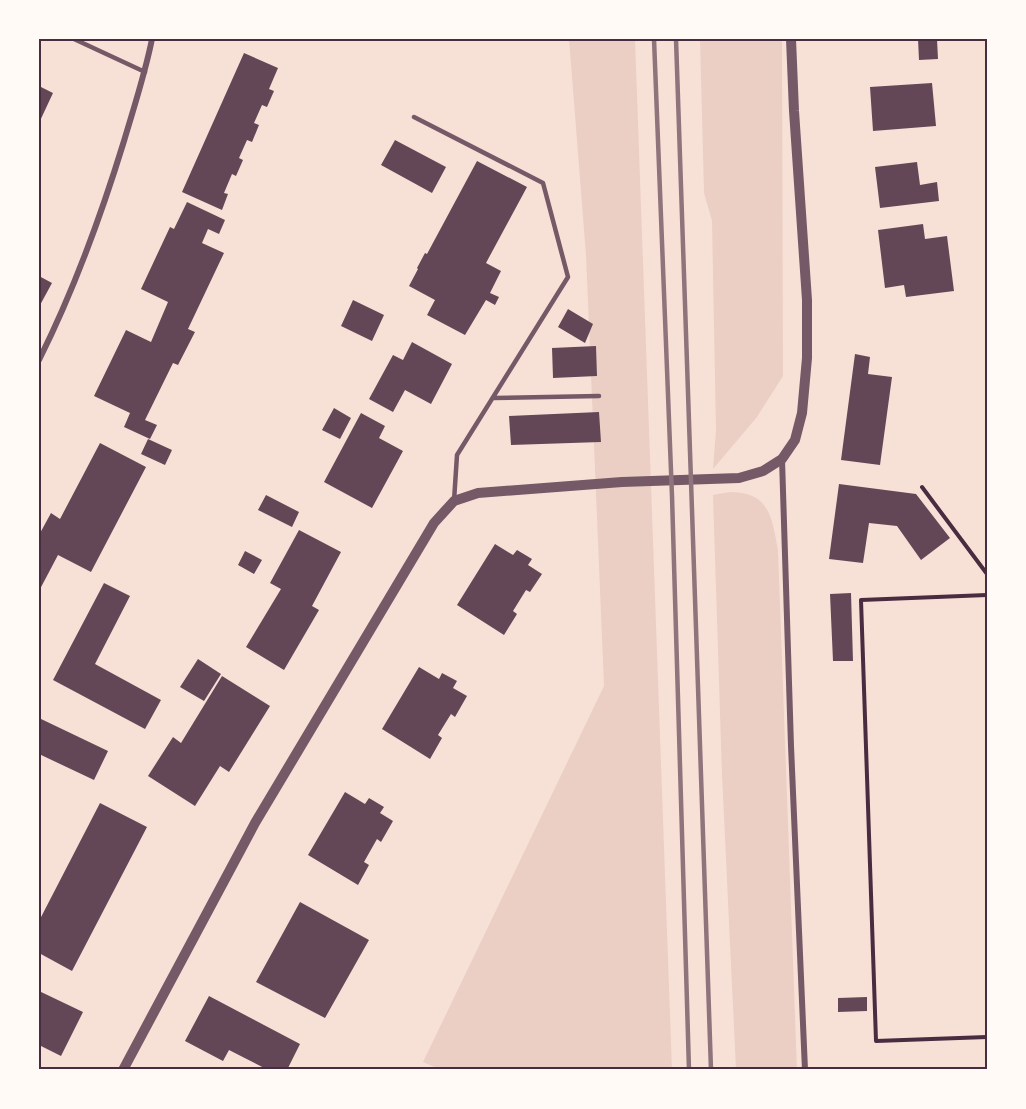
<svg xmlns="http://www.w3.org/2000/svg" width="1026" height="1109" font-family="'Roboto Condensed',sans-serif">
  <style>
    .green { fill: #ebcfc5 }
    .building { fill: #644757 }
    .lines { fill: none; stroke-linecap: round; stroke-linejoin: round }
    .path { stroke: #4a2c40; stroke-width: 4 }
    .service { stroke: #755966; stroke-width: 4.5 }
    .minor { stroke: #755966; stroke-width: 6 }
    .tertiary { stroke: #755966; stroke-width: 10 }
    .rail { stroke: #8f747c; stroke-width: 4.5 }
    .neatline { fill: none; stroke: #4a2c40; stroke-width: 2 }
  </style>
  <rect width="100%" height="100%" fill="#f7e1d7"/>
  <path class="green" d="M 569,39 L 635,39 L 672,1070 L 441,1070 L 423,1062 L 604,686 L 586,255 Z
    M 700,39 L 782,39 L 783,376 L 757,417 L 713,469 L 716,430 L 712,221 L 704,193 Z
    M 730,492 C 770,492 772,518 778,550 L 797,1070 L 736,1070 L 722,775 L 713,495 Z"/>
  <path class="building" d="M 918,39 L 937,39 L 938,59 L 919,60 Z
    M 244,53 L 278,68 L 269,89 L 274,91 L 267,107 L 262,105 L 254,123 L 259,125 L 252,142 L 247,140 L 239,158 L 243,160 L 236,176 L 232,174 L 224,193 L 228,194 L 222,210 L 182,192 Z
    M 932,83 L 936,126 L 873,131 L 870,87 Z
    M 39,86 L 53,93 L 39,123 Z
    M 395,140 L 446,167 L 432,193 L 381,165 Z
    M 477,161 L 527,187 L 486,263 L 501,271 L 490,293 L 499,297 L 495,305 L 486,300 L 465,335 L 427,315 L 435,300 L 409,286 L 418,269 L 417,268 L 425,253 L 427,254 Z
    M 917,162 L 920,185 L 937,182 L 939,201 L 880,208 L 875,167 Z
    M 187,202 L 225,220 L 219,234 L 208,229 L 202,243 L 224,253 L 188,329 L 195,332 L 178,365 L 173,363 L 145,420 L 157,425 L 150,439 L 124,427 L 130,413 L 94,396 L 126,330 L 151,342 L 168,302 L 141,289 L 170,227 L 174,229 Z
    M 923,224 L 925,239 L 947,236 L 954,291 L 906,297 L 904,285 L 885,288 L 878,230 Z
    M 39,276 L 52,283 L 39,307 Z
    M 353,300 L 384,315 L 372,341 L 341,326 Z
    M 568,309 L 593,324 L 585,343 L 558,327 Z
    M 412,342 L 452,364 L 431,404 L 405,390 L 393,412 L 369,399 L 393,355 L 403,360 Z
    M 596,346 L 597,376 L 553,378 L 552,348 Z
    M 855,354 L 870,357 L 868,374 L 892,377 L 880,465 L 841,460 Z
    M 334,408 L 351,418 L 340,439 L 322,430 Z
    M 599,412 L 601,442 L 511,445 L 509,416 Z
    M 361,413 L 385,426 L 379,438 L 403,451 L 372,508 L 324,482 Z
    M 148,439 L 172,450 L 165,465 L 141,454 Z
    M 100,443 L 146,467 L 91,572 L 58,555 L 39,591 L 39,535 L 51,513 L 60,519 Z
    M 839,484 L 916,494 L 950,538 L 921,560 L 897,526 L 869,523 L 863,563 L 829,559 Z
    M 266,495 L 299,512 L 292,527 L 258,510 Z
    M 299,530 L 341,552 L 312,606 L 319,610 L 284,670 L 246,647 L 281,589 L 270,583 Z
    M 495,544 L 513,555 L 517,550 L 532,559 L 528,565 L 542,574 L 530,592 L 526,590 L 513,611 L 517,614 L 504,635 L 457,605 Z
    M 245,551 L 262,560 L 254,574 L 238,565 Z
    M 104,583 L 130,596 L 95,664 L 161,700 L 145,729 L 53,680 Z
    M 851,593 L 853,661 L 833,661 L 830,594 Z
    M 198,659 L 221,674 L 204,701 L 180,687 Z
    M 419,667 L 439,679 L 442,673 L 457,681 L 453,688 L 467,696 L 455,717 L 451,714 L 438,735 L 442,738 L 430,759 L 382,729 Z
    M 222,676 L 270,706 L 229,772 L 220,766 L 195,806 L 148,776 L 173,737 L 181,743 Z
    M 39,718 L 108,751 L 94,780 L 39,754 Z
    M 345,792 L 365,804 L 369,798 L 384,807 L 380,813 L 393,821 L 381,842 L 377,839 L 364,862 L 369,865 L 358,885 L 308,855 Z
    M 100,803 L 147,827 L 72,971 L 39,953 L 39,921 Z
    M 300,902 L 369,940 L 325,1018 L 256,982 Z
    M 39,991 L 83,1012 L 61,1056 L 39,1045 Z
    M 209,996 L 300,1044 L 287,1070 L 276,1070 L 272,1068 L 268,1070 L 229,1050 L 223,1061 L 185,1041 Z
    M 867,997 L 867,1011 L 838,1012 L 838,998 Z"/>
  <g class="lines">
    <path class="path" d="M 922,487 L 987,574
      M 987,595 L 861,600 L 876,1041 L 987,1037"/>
    <path class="service" d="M 74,39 L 145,72
      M 414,117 L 543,183 L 568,277 L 457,455 L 454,501
      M 493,398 L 599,396"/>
    <path class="minor" d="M 39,360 C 74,290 101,216 124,141 C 134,107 145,74 152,39
      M 782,459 L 791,746 L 805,1070"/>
    <path class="tertiary" d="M 123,1070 L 255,823 L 434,523 L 454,501 L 478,493 L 622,482 L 739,478 L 763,471 L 782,459 L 795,440 L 802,413 L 807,358 L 807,300 L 794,111 L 791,39"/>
    <path class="rail" d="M 654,39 L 672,496 L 689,1070
      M 676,39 L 711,1070"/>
  </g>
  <rect width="1026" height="1109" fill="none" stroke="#fffaf5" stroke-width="81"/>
  <rect x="40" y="40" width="946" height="1028" class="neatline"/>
</svg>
